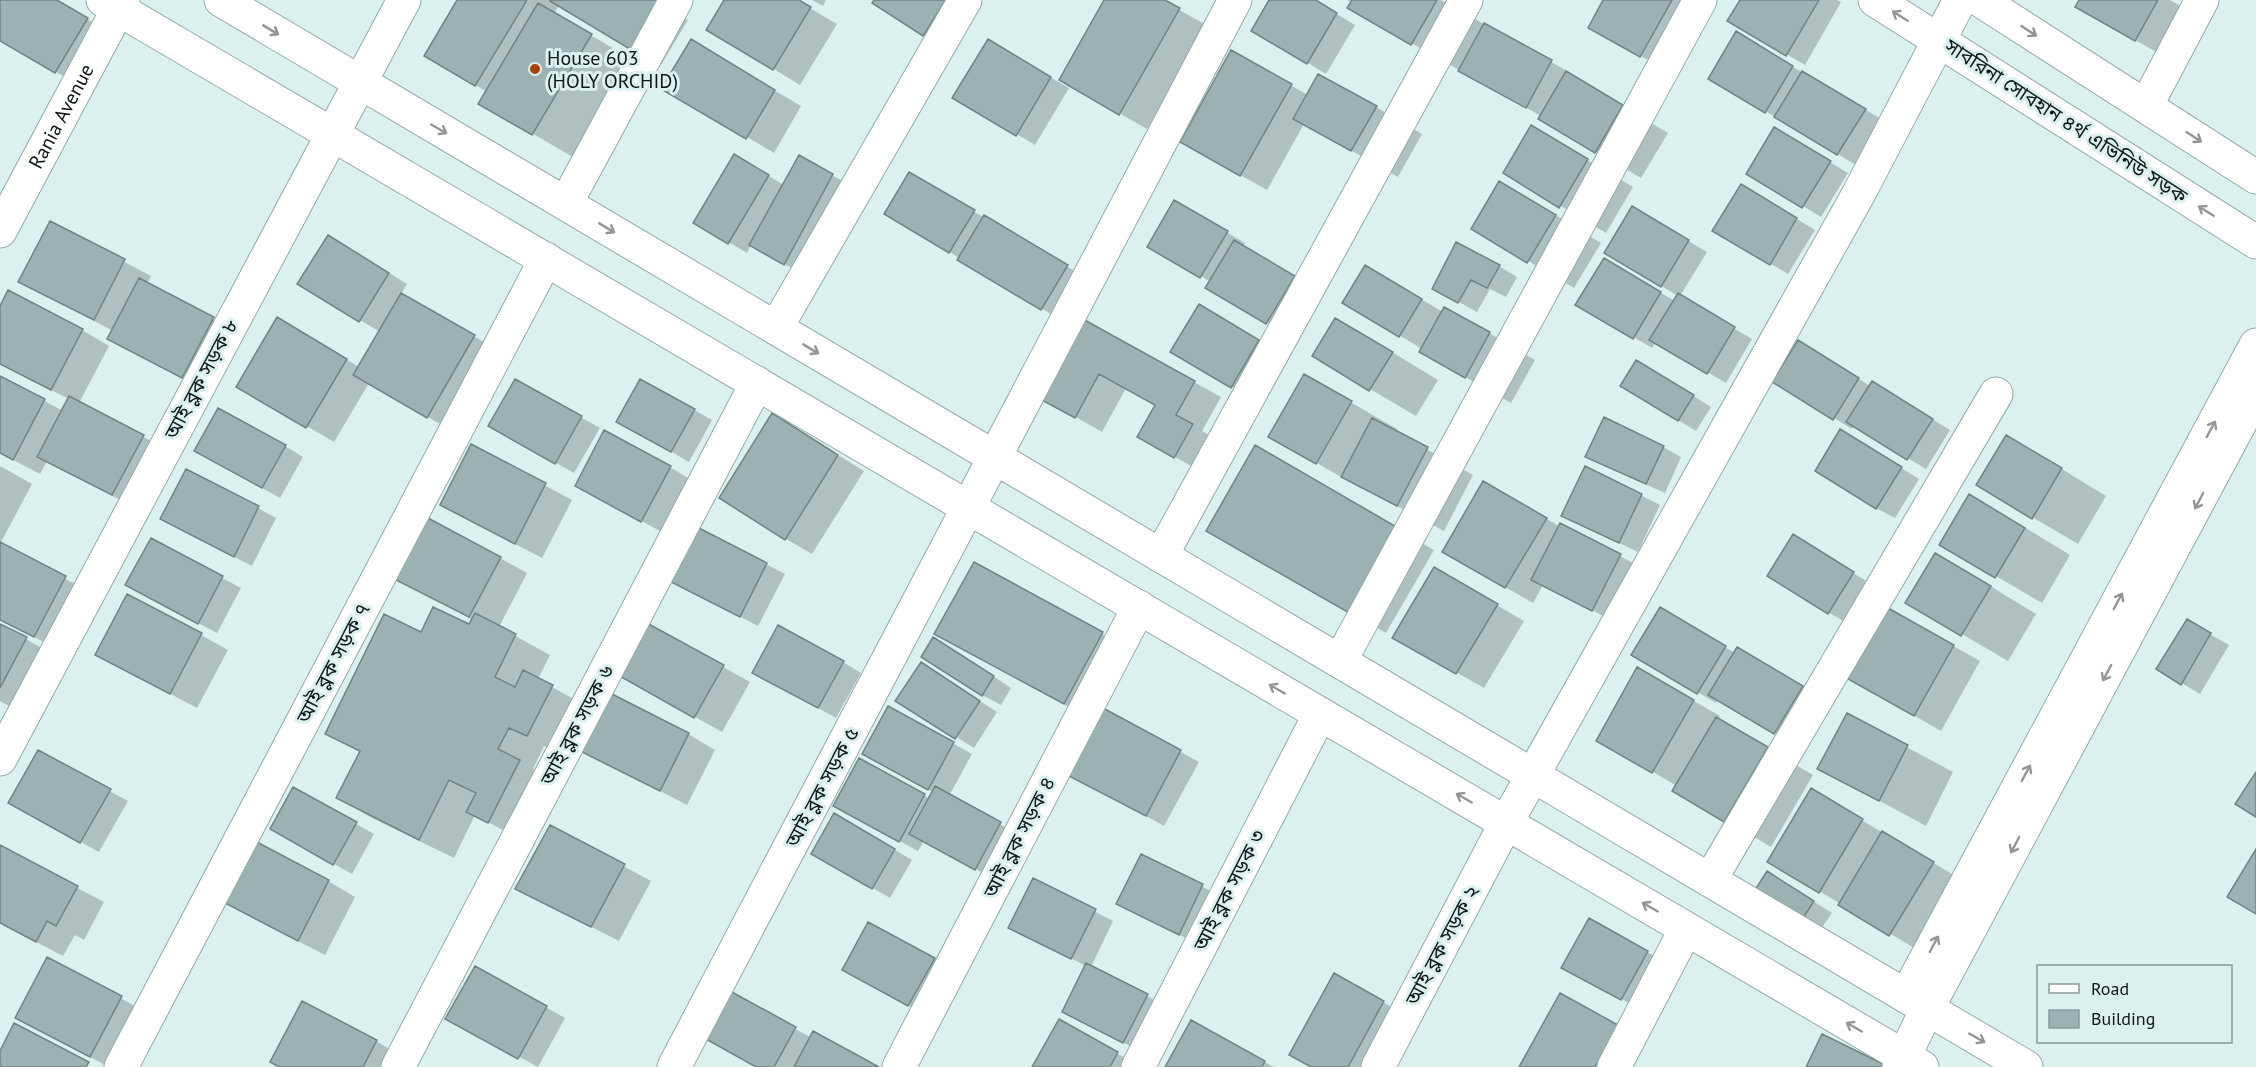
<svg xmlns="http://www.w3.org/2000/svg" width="2256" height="1067" font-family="'PT Sans','Noto Sans Bengali',sans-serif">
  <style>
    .shadow { fill: #0003 }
    .building { fill: #9cb1b1; stroke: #708483; stroke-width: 1.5 }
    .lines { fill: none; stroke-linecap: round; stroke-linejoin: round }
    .minor-casing { stroke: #95a9a9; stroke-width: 35 }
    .minor { stroke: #fff; stroke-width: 33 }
    .oneway { stroke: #939696 }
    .poi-dot { fill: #a64308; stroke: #dbf1f0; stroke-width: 2 }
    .labels { text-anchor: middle; stroke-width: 6; stroke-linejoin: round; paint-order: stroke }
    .poi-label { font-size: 20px; fill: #0f1616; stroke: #dbf1f0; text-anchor: start }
    .street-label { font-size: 20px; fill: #0f1616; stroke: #dbf1f0 }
  </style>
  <rect width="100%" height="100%" fill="#dbf1f0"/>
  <path class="shadow" d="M 0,0 L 55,0 L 114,35 L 82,87 L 0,39 Z
    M 459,0 L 654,0 L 688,20 L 661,65 L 559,5 L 554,14 L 637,62 L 578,160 L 480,103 L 487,92 L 426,55 Z
    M 726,0 L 796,0 L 837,24 L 800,85 L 708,29 Z
    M 812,0 L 826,0 L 823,6 Z
    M 875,0 L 971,0 L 942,45 Z
    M 1106,0 L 1162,0 L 1206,25 L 1147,129 L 1061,80 Z
    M 1271,0 L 1313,0 L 1355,25 L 1326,74 L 1308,63 Z
    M 1347,0 L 1441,0 L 1569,72 L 1568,74 L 1668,133 L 1641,178 L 1596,152 L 1541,116 L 1349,8 L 1352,3 Z
    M 1605,0 L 1707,0 L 1668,71 L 1617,43 Z
    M 1742,0 L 1837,0 L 1841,2 L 1805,65 L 1729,21 Z
    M 2080,0 L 2170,0 L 2207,21 L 2181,66 L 2077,7 Z
    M 988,41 L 1069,88 L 1035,145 L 954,97 Z
    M 1754,44 L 1883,120 L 1856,165 L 1710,78 Z
    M 1232,52 L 1308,95 L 1376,107 L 1422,134 L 1398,177 L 1304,124 L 1267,190 L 1208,157 Z
    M 718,57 L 801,106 L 774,153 L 664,88 Z
    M 1792,139 L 1848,173 L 1821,217 L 1748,173 Z
    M 1577,154 L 1633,187 L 1606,233 L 1505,173 Z
    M 735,156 L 784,185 L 800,157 L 851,186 L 802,274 L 751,245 L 747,253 L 695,222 Z
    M 910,174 L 1085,277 L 1059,319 L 886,213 Z
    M 1759,196 L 1815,230 L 1788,274 L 1714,230 Z
    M 1175,202 L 1245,243 L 1243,247 L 1312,288 L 1285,333 L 1207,288 L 1211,282 L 1149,246 Z
    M 1632,208 L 1707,252 L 1680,296 L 1752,339 L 1726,383 L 1656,342 L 1652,348 L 1578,304 L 1604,260 L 1675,301 L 1678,296 L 1606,253 Z
    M 1546,209 L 1601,243 L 1574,288 L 1528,261 Z
    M 51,223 L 151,276 L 147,284 L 240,334 L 209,392 L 109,339 L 113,331 L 20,281 Z
    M 347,247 L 407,284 L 401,294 L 501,352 L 454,432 L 369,383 L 334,442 L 238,386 L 278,319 L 359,367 L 380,332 L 299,283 Z
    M 1499,266 L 1517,277 L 1506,297 L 1490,289 L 1477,312 L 1434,288 Z
    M 1411,293 L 1443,312 L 1489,333 L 1535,360 L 1511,403 L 1421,352 L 1422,349 L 1344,302 Z
    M 1200,306 L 1277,351 L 1249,397 L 1172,351 Z
    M 0,309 L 82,330 L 109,346 L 79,403 L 170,451 L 139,510 L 47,461 L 40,474 L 0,453 L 0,377 L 63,411 L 69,399 L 0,364 Z
    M 1082,320 L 1221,397 L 1202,431 L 1219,440 L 1202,472 L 1166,452 L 1157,405 L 1126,388 L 1102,432 L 1067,412 Z
    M 1382,346 L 1438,380 L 1416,416 L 1370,389 Z
    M 1817,352 L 1870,386 L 1890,393 L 1950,430 L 1926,469 L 1854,426 L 1852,429 L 1834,418 L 1774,381 Z
    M 1655,372 L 1711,407 L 1696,431 L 1678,420 Z
    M 1305,376 L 1397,429 L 1395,432 L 1473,475 L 1444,531 L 1363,488 L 1362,489 L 1270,436 Z
    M 516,381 L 600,428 L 574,473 L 490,426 Z
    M 694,410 L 712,420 L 689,462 L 618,421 Z
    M 799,431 L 864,471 L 812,554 L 786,539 Z
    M 1859,442 L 1919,479 L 1895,518 L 1876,508 Z
    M 285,446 L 303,457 L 280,498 L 214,461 Z
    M 472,446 L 572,500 L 542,558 L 469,520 Z
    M 1255,447 L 1434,550 L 1386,633 L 1208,531 Z
    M 1663,447 L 1681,457 L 1665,493 L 1605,466 L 1587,456 Z
    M 2052,463 L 2106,496 L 2078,544 L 2032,517 Z
    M 0,466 L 32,484 L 0,544 L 92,593 L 62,651 L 0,620 Z
    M 670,467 L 688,478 L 660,531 L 595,496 Z
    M 1586,468 L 1660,505 L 1638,552 L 1582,525 Z
    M 1484,483 L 1559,526 L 1560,525 L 1639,566 L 1611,620 L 1543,585 L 1533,603 L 1444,552 Z
    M 258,508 L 276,518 L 252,566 L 180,529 Z
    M 2016,522 L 2070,555 L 2042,603 L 1941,544 Z
    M 698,529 L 785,574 L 758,626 L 671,581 Z
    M 151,540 L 241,588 L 217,633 L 145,595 Z
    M 1811,547 L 1871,584 L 1847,623 L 1828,612 Z
    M 500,558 L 527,573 L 499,627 L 550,655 L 538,679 L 586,706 L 562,755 L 544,746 L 533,769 L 553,781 L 523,841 L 475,815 L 454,858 L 372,818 L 338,798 L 361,753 L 327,733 L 421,634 L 470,626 L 473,620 L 396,578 Z
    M 1435,569 L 1524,621 L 1484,688 L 1394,637 Z
    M 1982,581 L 2036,614 L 2008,661 L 1907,602 Z
    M 1661,609 L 1735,653 L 1737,649 L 1820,698 L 1793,743 L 1718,699 L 1716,703 L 1633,654 Z
    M 1889,610 L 1980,661 L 1941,731 L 1850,679 Z
    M 2187,621 L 2229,645 L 2200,694 L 2158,669 Z
    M 646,624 L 750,682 L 722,732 L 618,674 Z
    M 0,625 L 53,654 L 22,713 L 0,701 Z
    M 1102,634 L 1120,644 L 1082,714 L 954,644 Z
    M 201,635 L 228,650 L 197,708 L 97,655 Z
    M 952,649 L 1011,688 L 1001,705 L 982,695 Z
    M 843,662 L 861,673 L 836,718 L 772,682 Z
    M 1638,669 L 1720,716 L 1718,720 L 1813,775 L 1771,847 L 1674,790 L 1677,786 L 1598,740 Z
    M 939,675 L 997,712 L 974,748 L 898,700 Z
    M 889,708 L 972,754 L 949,796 L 1018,834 L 994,879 L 924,841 L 918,851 L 853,816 L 860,760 L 930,799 L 933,792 L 882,764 Z
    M 1104,710 L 1199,762 L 1164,826 L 1088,784 Z
    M 1847,715 L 1953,772 L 1926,826 L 1819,768 Z
    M 688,734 L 715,750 L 687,805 L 582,750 Z
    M 38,752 L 128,801 L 99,852 L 28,813 Z
    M 294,789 L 374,834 L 352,874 L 272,829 Z
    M 1811,790 L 1979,890 L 1936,961 L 1769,861 Z
    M 835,815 L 912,860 L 890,898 L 813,853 Z
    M 551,827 L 651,881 L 619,941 L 517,889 Z
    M 0,847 L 104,902 L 84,940 L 75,935 L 63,956 L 0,923 Z
    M 1141,856 L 1221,896 L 1197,944 L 1118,903 Z
    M 1768,873 L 1832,913 L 1819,932 L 1801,922 Z
    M 1033,880 L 1113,921 L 1091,967 L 1166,1006 L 1142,1052 L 1082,1022 L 1086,966 L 1010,927 Z
    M 328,881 L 355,897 L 325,955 L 251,917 Z
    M 1647,952 L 1665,962 L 1640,1009 L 1582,978 Z
    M 48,959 L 148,1013 L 109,1067 L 44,1033 Z
    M 934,960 L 952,970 L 927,1015 L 862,980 Z
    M 475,968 L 565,1018 L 538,1067 L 447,1018 Z
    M 730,993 L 812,1038 L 876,1067 L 758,1067 Z
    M 1383,1002 L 1401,1013 L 1371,1067 L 1313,1067 Z
    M 1059,1021 L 1136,1064 L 1134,1067 L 1033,1067 Z
    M 1191,1022 L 1274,1067 L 1166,1067 Z
    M 376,1041 L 403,1057 L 398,1067 L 281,1067 Z"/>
  <path class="building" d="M 0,0 L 57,0 L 88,18 L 55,73 L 0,41 Z
    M 457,0 L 527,0 L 475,86 L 424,56 Z
    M 550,0 L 656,0 L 662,3 L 633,51 L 550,1 Z
    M 724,0 L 799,0 L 811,7 L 773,70 L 706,30 Z
    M 874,0 L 946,0 L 923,36 L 872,3 Z
    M 1104,0 L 1165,0 L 1180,8 L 1119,115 L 1059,80 Z
    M 1269,0 L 1316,0 L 1337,13 L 1307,64 L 1251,31 Z
    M 1352,0 L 1437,0 L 1411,45 L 1347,8 Z
    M 1603,0 L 1672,0 L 1640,57 L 1588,28 Z
    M 1740,0 L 1819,0 L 1786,56 L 1727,21 Z
    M 2079,0 L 2158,0 L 2135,41 L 2075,7 Z
    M 538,3 L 592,34 L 532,135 L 478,104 Z
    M 1484,23 L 1552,60 L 1526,108 L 1458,71 Z
    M 1736,31 L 1793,66 L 1765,113 L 1708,79 Z
    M 691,39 L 775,90 L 746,139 L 661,89 Z
    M 988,39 L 1051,77 L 1016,136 L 952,98 Z
    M 1231,50 L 1292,84 L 1240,176 L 1180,142 Z
    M 1566,71 L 1623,105 L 1595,153 L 1538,119 Z
    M 1802,71 L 1866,109 L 1837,155 L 1774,117 Z
    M 1318,74 L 1377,106 L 1351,151 L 1293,119 Z
    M 1531,125 L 1588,159 L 1559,208 L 1503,173 Z
    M 1774,127 L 1831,161 L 1802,208 L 1746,174 Z
    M 734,154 L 769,175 L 728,244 L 693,223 Z
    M 799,155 L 833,174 L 784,265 L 749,245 Z
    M 909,172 L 975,210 L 949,253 L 884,214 Z
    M 1499,181 L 1556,215 L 1527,263 L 1471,229 Z
    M 1741,184 L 1797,218 L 1770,265 L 1712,231 Z
    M 1174,200 L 1228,231 L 1200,278 L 1147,247 Z
    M 1632,206 L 1689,240 L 1661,287 L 1604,253 Z
    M 984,215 L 1068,265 L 1041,310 L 957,260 Z
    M 50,221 L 125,259 L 94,320 L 18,282 Z
    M 328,235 L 389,273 L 359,322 L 297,284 Z
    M 1234,240 L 1295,276 L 1266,324 L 1205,288 Z
    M 1456,242 L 1500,265 L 1487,288 L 1471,280 L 1458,303 L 1432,289 Z
    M 1604,258 L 1661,292 L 1633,339 L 1575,305 Z
    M 1365,265 L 1422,299 L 1399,337 L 1342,303 Z
    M 139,278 L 214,317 L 182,378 L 107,339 Z
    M 8,290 L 83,329 L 51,390 L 0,364 L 0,306 Z
    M 401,293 L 475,335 L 427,418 L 353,375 Z
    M 1678,293 L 1735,327 L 1707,374 L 1649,340 Z
    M 1199,304 L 1259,340 L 1231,388 L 1170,352 Z
    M 1444,307 L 1490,332 L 1465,378 L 1419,352 Z
    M 277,317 L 347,359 L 306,428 L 236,387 Z
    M 1081,318 L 1195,381 L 1176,415 L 1193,424 L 1174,458 L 1137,437 L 1155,405 L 1099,374 L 1075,418 L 1038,398 Z
    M 1335,318 L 1393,352 L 1369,391 L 1312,356 Z
    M 1798,340 L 1859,378 L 1833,420 L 1772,382 Z
    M 1636,360 L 1694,395 L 1678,421 L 1620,386 Z
    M 1304,374 L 1352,401 L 1316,464 L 1268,437 Z
    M 0,376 L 45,399 L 13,460 L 0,453 Z
    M 515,379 L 582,416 L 555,464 L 488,426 Z
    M 640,379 L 695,409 L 671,452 L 616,422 Z
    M 1872,381 L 1933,419 L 1907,460 L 1846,422 Z
    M 69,396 L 144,435 L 112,495 L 37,457 Z
    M 218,408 L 286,445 L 262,488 L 194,451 Z
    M 772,413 L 838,455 L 785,540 L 719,498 Z
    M 1604,417 L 1664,446 L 1646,484 L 1585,457 Z
    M 1372,418 L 1428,447 L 1397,506 L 1341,477 Z
    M 1840,429 L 1902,467 L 1876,509 L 1815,471 Z
    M 604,430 L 671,466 L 641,522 L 575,486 Z
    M 2006,435 L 2062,468 L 2032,519 L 1976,485 Z
    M 471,444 L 546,483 L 515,544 L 440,505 Z
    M 1255,445 L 1400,529 L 1351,614 L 1206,531 Z
    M 1585,466 L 1642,494 L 1619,543 L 1561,516 Z
    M 186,469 L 259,506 L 234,557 L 160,519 Z
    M 1483,481 L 1547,518 L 1505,588 L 1442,552 Z
    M 1969,494 L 2025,528 L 1995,578 L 1939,545 Z
    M 426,517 L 501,557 L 469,617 L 394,579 Z
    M 1560,523 L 1621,554 L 1592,611 L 1531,580 Z
    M 697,527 L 767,563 L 740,617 L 669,581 Z
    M 1793,534 L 1854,572 L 1828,614 L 1767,576 Z
    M 151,538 L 223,576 L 198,624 L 125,585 Z
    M 0,542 L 66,576 L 34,637 L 0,620 Z
    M 1935,553 L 1991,586 L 1961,636 L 1905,603 Z
    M 974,562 L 1103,632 L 1064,704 L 934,634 Z
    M 1434,567 L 1498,604 L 1456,674 L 1392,638 Z
    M 127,594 L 202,633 L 170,694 L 95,655 Z
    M 433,607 L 469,624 L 475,613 L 516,634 L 495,677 L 515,687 L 523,670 L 553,685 L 527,736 L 509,728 L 498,749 L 520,760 L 488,823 L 466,812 L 476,793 L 449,780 L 419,840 L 336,798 L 360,751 L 325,734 L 384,614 L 421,632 Z
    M 1660,607 L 1726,646 L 1697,694 L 1631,655 Z
    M 1888,608 L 1954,645 L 1914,716 L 1848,679 Z
    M 2187,619 L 2211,633 L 2181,685 L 2156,669 Z
    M 645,622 L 724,665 L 694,718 L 616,674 Z
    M 0,624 L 27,637 L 0,688 Z
    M 778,625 L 844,661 L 818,708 L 752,673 Z
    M 933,637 L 994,676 L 982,696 L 921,657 Z
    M 1737,647 L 1803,686 L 1774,734 L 1708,695 Z
    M 921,662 L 980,701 L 955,739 L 895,701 Z
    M 1637,667 L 1694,700 L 1652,773 L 1596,741 Z
    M 610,693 L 689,733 L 660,791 L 580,751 Z
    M 888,706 L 954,742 L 928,790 L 862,754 Z
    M 1103,708 L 1181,750 L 1146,816 L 1067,775 Z
    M 1847,713 L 1908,745 L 1879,801 L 1817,769 Z
    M 1716,717 L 1768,747 L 1724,822 L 1672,791 Z
    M 38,750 L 111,789 L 80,843 L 8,803 Z
    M 859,758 L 925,794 L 899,842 L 833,806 Z
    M 2256,772 L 2256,817 L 2235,804 Z
    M 935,786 L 1001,822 L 975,870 L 909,834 Z
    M 293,787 L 357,822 L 333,865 L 270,829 Z
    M 1811,788 L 1863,819 L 1819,893 L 1767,862 Z
    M 834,813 L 895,849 L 872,889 L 811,854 Z
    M 550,825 L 625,864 L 591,927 L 515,889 Z
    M 1882,831 L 1934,862 L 1889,936 L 1838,905 Z
    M 255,841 L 329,880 L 298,941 L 223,902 Z
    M 0,845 L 78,886 L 56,926 L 47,921 L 36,942 L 0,923 Z
    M 2256,849 L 2256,914 L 2227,897 Z
    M 1141,854 L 1203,884 L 1179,935 L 1116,904 Z
    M 1767,871 L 1814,901 L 1800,923 L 1753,893 Z
    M 1033,878 L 1096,909 L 1071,959 L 1008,928 Z
    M 1589,918 L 1648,951 L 1621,1000 L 1561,968 Z
    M 868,922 L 935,958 L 908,1006 L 842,970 Z
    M 47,957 L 122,996 L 90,1057 L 15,1018 Z
    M 1086,963 L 1148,994 L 1123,1043 L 1062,1012 Z
    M 475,966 L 547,1006 L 518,1059 L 445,1019 Z
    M 1334,973 L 1384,1001 L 1348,1067 L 1311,1067 L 1289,1055 Z
    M 730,991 L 796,1027 L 774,1067 L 756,1067 L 704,1038 Z
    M 1560,993 L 1618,1025 L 1595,1067 L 1519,1067 Z
    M 302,1001 L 377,1040 L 363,1067 L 279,1067 L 270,1062 Z
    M 1059,1019 L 1118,1052 L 1110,1067 L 1032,1067 Z
    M 1191,1020 L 1265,1061 L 1262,1067 L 1165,1067 Z
    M 14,1023 L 89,1062 L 86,1067 L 0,1067 L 0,1051 Z
    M 813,1031 L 879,1067 L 794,1067 Z
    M 1822,1034 L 1883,1064 L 1882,1067 L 1806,1067 Z"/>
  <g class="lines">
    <defs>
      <g id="minor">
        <path d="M 103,0 L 1922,1067"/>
        <path d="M 221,0 L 2026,1067"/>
        <path d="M 1875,0 L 2256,242"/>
        <path d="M 1980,0 L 2256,177"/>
        <path d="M 2146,106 L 2202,0"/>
        <path d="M 566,203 L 676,0"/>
        <path id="s1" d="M 0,231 L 123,0"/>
        <path d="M 776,328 L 965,0"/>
        <path d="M 1161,556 L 1466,0"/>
        <path d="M 1340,661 L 1700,0"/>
        <path d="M 0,759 L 404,0"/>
        <path d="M 1710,880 L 1996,394"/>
        <path d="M 1906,996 L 2256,345"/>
        <path d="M 121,1067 L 546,259"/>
        <path d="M 398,1067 L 757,383"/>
        <path d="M 674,1067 L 1235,0"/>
        <path d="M 899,1067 L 1139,607"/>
        <path d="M 1138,1067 L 1320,714"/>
        <path d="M 1378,1067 L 1506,823 L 1858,195 L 1960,0"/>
        <path d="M 1614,1067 L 1686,929"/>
        <path d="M 1899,1067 L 1927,1009 L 2256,393"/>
      </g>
    </defs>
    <use href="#minor" class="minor-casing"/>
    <use href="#minor" class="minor"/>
  </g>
  <defs><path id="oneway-shaft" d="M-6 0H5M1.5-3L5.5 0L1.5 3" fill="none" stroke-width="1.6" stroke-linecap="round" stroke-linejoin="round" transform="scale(1.5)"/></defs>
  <g class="oneway">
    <use href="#oneway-shaft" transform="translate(1900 16) rotate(-148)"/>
    <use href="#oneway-shaft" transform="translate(271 30) rotate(31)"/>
    <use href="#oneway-shaft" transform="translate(2029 31) rotate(33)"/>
    <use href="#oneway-shaft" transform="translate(439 129) rotate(30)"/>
    <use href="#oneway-shaft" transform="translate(2194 137) rotate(33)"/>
    <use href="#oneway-shaft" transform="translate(2206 211) rotate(-148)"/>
    <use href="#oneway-shaft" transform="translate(607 228) rotate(31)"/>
    <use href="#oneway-shaft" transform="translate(811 349) rotate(31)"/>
    <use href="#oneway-shaft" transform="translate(2211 429) rotate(-62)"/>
    <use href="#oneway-shaft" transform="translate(2199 501) rotate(118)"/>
    <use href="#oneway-shaft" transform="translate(2118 601) rotate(-62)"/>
    <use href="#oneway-shaft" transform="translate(2107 673) rotate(118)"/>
    <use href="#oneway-shaft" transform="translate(1277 689) rotate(-150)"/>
    <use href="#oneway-shaft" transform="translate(2026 773) rotate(-62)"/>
    <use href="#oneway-shaft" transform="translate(1464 798) rotate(-150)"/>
    <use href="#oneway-shaft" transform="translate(2015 845) rotate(118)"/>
    <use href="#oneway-shaft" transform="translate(1650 907) rotate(-150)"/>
    <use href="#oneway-shaft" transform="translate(1934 944) rotate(-62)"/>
    <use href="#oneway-shaft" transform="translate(1854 1027) rotate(-150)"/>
    <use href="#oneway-shaft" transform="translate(1977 1038) rotate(30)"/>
  </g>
  <circle class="poi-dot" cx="535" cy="69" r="6"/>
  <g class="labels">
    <g class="poi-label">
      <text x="547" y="65">House 603<tspan x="547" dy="23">(HOLY ORCHID)</tspan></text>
    </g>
    <g class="street-label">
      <text dy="7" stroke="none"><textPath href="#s1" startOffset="130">Rania Avenue</textPath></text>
      <text transform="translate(2066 121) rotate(33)" y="7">সাবরিনা সোবহান ৪র্থ এভিনিউ সড়ক</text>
      <text transform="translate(201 379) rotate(-62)" y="7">আই ব্লক সড়ক ৮</text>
      <text transform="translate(333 663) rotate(-62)" y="7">আই ব্লক সড়ক ৭</text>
      <text transform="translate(577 725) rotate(-62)" y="7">আই ব্লক সড়ক ৬</text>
      <text transform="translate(822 787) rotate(-62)" y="7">আই ব্লক সড়ক ৫</text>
      <text transform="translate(1019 837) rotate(-63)" y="7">আই ব্লক সড়ক ৪</text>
      <text transform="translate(1229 890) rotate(-63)" y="7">আই ব্লক সড়ক ৩</text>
      <text transform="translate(1442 945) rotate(-62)" y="7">আই ব্লক সড়ক ২</text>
    </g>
  </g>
  <rect x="2037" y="965" width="195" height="78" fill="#dbf1f0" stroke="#899999" stroke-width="1.5"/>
  <rect x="2049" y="984" width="30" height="9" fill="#ffffff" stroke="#899999" stroke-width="1.5"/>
  <text x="2091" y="995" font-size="18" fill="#0f1616">Road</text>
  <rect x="2049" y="1010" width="30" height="18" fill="#9cb1b1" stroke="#899999" stroke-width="1.5"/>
  <text x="2091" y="1025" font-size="18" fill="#0f1616">Building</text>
</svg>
